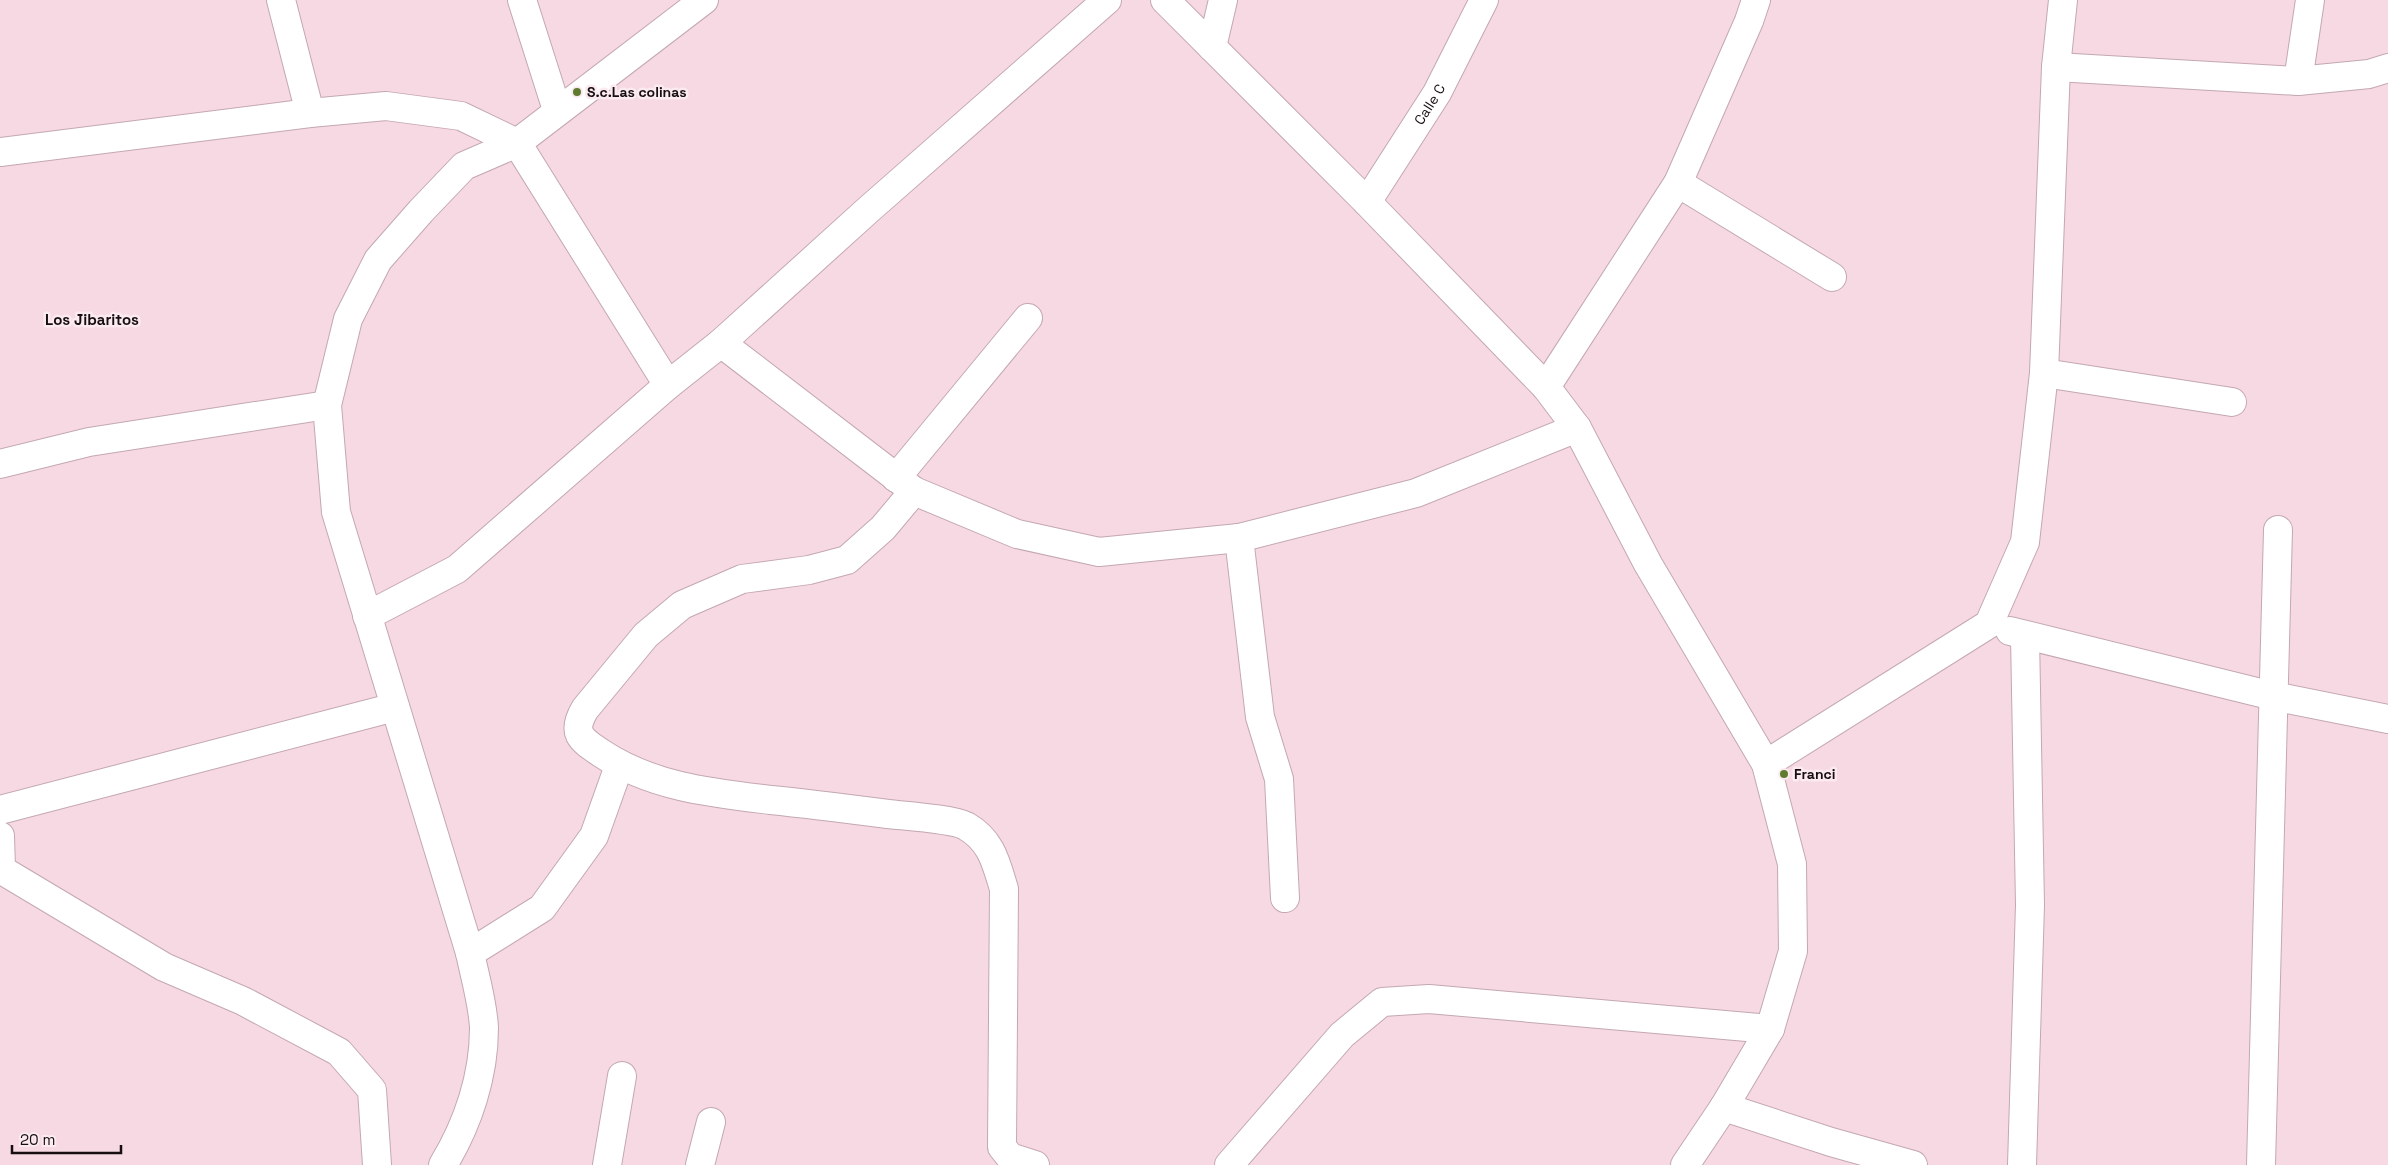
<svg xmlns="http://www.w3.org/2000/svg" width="2388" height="1165" font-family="'Space Grotesk',sans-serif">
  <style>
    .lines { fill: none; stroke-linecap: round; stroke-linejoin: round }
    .minor-casing { stroke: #c4a8b1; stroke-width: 30 }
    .minor { stroke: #fff; stroke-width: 28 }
    .poi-dot { fill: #5f7b2f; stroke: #fbeaef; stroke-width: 2 }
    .labels { text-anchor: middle; stroke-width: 5; stroke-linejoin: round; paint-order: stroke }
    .poi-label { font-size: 14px; font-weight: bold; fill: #170e11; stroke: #fbeaef; text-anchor: start }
    .street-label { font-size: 14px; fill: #170e11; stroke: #fbeaef }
    .neighbourhood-label { font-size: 15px; font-weight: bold; fill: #170e11; stroke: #fbeaef }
  </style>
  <rect width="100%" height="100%" fill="#f6d9e2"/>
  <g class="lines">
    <defs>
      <g id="minor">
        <path d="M 281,0 L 310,113"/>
        <path d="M 522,0 L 557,110"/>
        <path d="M 1165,0 L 1367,202 L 1546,387 L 1577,428 L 1648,564 L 1766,764 L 1792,864 L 1793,951 L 1770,1029 L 1724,1107 L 1685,1165"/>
        <path d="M 1212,47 L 1223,0"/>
        <path d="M 2056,67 L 2298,81 L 2369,74 L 2388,68"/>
        <path d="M 2298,81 L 2310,0"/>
        <path d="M 0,152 L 310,113 L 386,106 L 461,116 L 517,143 L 668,385"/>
        <path d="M 1678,183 L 1832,277"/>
        <path id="s1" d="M 1367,202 L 1437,93 L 1484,0"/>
        <path d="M 721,343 L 914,491 L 1017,534 L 1099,552 L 1239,538 L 1416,493 L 1577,428"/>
        <path d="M 2044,373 L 2232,402"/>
        <path d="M 1546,387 L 1678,183 L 1749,21 L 1756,0"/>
        <path d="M 0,464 L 89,442 L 327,405"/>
        <path d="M 896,478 L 1028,318"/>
        <path d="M 914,491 L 883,528 L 847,560 L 809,570 L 742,579 L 682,605 L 646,635 L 585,709 C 571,733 580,739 601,753 C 652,787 712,793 771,800 C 810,804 849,809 888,814 C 905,816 953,819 966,826 C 992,841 996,863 1004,889 L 1002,1147 L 1010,1157 L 1035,1165"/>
        <path d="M 1239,538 L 1260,717 L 1279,779 L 1285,898"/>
        <path d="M 367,616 L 457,569 L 668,385 L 721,343 L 868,210 L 1107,0"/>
        <path d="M 2010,631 L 2273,696 L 2388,719"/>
        <path d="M 1766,764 L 1989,624 L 2025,542 L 2044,373 L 2056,67 L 2063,0"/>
        <path d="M 0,810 L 395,707"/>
        <path d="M 0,836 L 1,869"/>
        <path d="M 0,869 L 164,967 L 243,1001 L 339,1052 L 372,1090 L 377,1165"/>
        <path d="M 470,953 L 542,908 L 594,836 L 619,766"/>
        <path d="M 1724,1107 L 1831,1142 L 1913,1165"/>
        <path d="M 443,1165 C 468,1124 484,1076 484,1028 C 483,1004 475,977 470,953 L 336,512 L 327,405 L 348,319 L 378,260 L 421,211 L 464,166 L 517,143 L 704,0"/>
        <path d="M 607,1165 L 622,1076"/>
        <path d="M 700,1165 L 711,1122"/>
        <path d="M 1229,1165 L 1342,1035 L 1382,1002 L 1429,999 L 1770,1029"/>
        <path d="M 2022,1165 L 2030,905 L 2025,636"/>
        <path d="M 2261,1165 L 2278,530"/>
      </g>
    </defs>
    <use href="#minor" class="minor-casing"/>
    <use href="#minor" class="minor"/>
  </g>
  <g class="poi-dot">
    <circle cx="577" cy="92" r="5"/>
    <circle cx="1784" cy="774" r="5"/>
  </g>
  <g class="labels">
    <g class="poi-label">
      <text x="587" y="97">S.c.Las colinas</text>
      <text x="1794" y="779">Franci</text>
    </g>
    <g class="street-label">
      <text dy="5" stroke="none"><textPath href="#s1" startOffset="116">Calle C</textPath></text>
    </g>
    <g class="neighbourhood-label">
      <text x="92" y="325">Los Jibaritos</text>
    </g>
  </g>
  <path d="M12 1145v8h109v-8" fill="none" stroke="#170e11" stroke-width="2.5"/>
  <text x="20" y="1145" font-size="15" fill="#170e11" stroke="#fbeaef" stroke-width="4" paint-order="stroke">20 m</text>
</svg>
